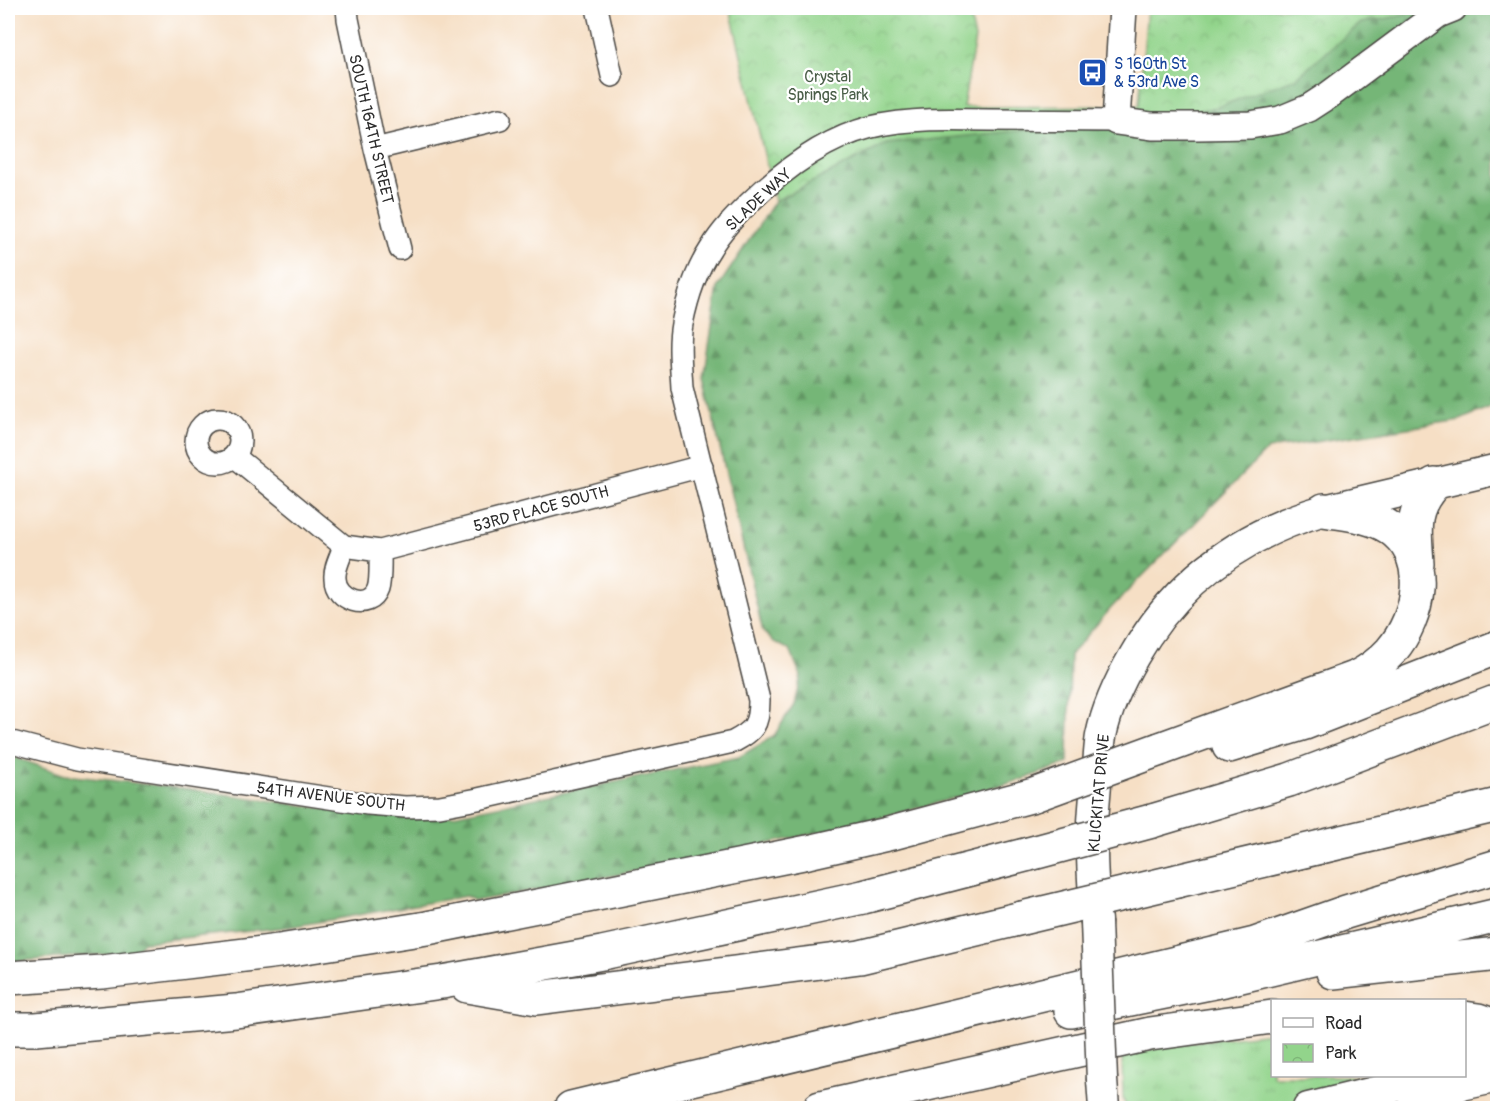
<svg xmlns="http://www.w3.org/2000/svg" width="1505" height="1116" font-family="Pangolin,sans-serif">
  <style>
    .grass { fill: url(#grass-tufts); stroke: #5e805b; stroke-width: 1.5 }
    .forest { fill: url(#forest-firs); stroke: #507051; stroke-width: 1.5 }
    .park { fill: url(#park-crowns); stroke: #5e805b; stroke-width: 1.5 }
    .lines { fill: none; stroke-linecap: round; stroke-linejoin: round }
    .minor-casing { stroke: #494642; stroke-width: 24 }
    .tertiary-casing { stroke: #494642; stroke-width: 30 }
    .secondary-casing { stroke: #494642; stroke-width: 33 }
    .motorway-casing { stroke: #494642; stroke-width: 36 }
    .minor { stroke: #fff; stroke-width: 21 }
    .tertiary { stroke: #fff; stroke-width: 27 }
    .secondary { stroke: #fff; stroke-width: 30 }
    .motorway { stroke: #fff; stroke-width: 33 }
    .secondary-bridge-casing { stroke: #494642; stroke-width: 33; stroke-linecap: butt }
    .motorway-bridge-casing { stroke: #494642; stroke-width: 36; stroke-linecap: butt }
    .secondary-bridge { stroke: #fff; stroke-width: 30 }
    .motorway-bridge { stroke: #fff; stroke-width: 33 }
    .labels { text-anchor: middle; stroke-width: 4.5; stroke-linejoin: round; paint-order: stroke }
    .transit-label { font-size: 16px; fill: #164399; stroke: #fff; text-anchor: start }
    .park-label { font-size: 16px; fill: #4a5e48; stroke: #fff }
    .street-label { font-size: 16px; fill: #2b2b2b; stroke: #fff }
  </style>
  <defs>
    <pattern id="grass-tufts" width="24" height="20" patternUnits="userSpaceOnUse" patternTransform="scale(1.5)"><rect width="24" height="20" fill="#92d48b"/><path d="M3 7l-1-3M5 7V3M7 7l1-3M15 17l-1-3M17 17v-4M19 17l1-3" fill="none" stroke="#7eb678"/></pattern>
    <pattern id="forest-firs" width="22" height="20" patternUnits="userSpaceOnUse" patternTransform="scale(1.5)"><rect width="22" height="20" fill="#75b677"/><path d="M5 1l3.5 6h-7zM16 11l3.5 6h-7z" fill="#609462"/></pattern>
    <pattern id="park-crowns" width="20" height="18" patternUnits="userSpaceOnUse" patternTransform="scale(1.5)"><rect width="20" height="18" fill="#92d48b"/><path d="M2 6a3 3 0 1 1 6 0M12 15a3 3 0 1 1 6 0" fill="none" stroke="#7eb678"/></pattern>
  </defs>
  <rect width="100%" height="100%" fill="#fff"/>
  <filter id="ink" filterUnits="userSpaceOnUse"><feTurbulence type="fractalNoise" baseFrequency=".0167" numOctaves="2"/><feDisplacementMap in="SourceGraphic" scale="12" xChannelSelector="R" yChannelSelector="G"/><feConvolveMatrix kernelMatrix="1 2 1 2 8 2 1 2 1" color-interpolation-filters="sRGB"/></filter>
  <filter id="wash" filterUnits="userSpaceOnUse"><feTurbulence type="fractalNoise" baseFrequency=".008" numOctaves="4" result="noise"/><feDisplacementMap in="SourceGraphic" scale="24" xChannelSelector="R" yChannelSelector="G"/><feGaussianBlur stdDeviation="1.35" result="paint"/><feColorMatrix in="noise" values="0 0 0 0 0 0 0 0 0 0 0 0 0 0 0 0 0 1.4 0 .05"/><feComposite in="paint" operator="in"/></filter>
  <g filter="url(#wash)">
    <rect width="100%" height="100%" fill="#f6dfc5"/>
    <path class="grass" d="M 1272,1033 L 1272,1076 L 1405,1076 L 1269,1108 L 1127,1108 L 1123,1099 L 1122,1055 L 1191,1042 Z"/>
    <path class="forest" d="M 1444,8 L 1497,8 L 1497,404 L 1460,420 L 1268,449 L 1112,607 L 1070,655 L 1068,763 L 1024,779 L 885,817 L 812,834 L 676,864 L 475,901 L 466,896 L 289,927 L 143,942 L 135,952 L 8,962 L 8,755 L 65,775 L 180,788 L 351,812 L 416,818 L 453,815 L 739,757 L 774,736 L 794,704 L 801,676 L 790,650 L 774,642 L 763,632 L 704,379 L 718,287 L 775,201 L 886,144 L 1116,121 L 1296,78 L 1361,23 Z"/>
    <path class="park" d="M 730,8 L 968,8 L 975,38 L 963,107 L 1139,106 L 1147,8 L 1444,8 L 1361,23 L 1296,78 L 1215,108 L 1116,121 L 886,144 L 775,201 Z"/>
  </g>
  <g filter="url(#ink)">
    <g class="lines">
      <defs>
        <path id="minor" d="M 347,8 L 348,19 L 375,149 L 400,249
          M 597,8 L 612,76
          M 375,149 L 500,119
          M196 441a22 22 0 1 1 44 0a22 22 0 1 1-44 0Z
          M 234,456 L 344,546 L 380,551 L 702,466
          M 344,546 C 341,556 334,568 335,578 C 335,600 370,612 378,589 C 381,580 380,562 380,551
          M 8,741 L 77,759 L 368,804 L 405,807 L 440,806 L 478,799 L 733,742 C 754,731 759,725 759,700 L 682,388 C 681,367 678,345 682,324 C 687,299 697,269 711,248 C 721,231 735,217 749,203 C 783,170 824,139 871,127 C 909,118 950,119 989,120 C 1031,120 1074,121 1116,121"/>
        <path id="tertiary" d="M 1123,8 L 1116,121 L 1152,126 L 1198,126 L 1250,125 L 1280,120 L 1309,108 L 1329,95 L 1438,14 L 1453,8"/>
        <path id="secondary" d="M 1096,922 C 1094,898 1092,874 1092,849 C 1092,823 1095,798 1097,772 C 1099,760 1099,747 1101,736 C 1107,707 1120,680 1134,656 C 1177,580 1242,534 1324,510 L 1498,469
          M 1102,1080 L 1104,1108
          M 1445,1090 L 1457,1086 L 1498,1077
          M 1308,1108 L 1399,1086 L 1457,1086"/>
        <path id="motorway" d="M 1417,563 C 1415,530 1410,510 1434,484
          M 1229,746 L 1305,723 L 1498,647
          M 1160,749 L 1355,678 C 1369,671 1381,662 1391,651 C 1420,617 1432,557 1390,528 C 1371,515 1346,514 1324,510
          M 1152,821 L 1289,780 L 1498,701
          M 1177,881 L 1498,805
          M 1333,972 L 1498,954
          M 8,978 L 102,972 L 279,951 L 427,928 L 808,852 L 892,833 L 1034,795
          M 467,986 L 537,998 L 860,957 L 1022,918
          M 1071,1011 L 1224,980 L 1498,915
          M 1464,1018 L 1478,1020 L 1498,1027
          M 8,1029 L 36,1029 L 236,1011 L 442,982 L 602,953 L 863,897 L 1029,854
          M 1457,1086 C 1475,1068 1494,1051 1464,1031
          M 571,1108 L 1255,944 L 1346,912 L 1498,866
          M 820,1108 L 1150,1034 L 1272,1017"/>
      </defs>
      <use href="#minor" class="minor-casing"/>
      <use href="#tertiary" class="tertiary-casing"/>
      <use href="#secondary" class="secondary-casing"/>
      <use href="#motorway" class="motorway-casing"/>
      <use href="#minor" class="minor"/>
      <use href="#tertiary" class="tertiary"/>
      <use href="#secondary" class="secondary"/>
      <use href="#motorway" class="motorway"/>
      <defs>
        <path id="secondary-bridge" d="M 1096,922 L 1102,1080"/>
        <path id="motorway-bridge" d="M 1034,795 L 1160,749
          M 1029,854 L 1152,821
          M 1022,918 L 1177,881"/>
      </defs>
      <use href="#secondary-bridge" class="secondary-bridge-casing"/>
      <use href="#motorway-bridge" class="motorway-bridge-casing"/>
      <use href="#secondary-bridge" class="secondary-bridge"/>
      <use href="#motorway-bridge" class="motorway-bridge"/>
    </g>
  </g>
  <defs>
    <symbol id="bus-square" viewBox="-11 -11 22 22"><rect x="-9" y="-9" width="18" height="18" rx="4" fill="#1a4fb4" stroke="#fff"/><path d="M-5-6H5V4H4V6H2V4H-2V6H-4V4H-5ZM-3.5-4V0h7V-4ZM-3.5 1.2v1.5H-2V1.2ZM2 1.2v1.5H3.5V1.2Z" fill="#fff"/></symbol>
  </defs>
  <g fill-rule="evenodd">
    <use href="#bus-square" x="1076" y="56" width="33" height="33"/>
  </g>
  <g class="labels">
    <g class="transit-label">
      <text x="1114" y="69">S 160th St<tspan x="1114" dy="18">&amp; 53rd Ave S</tspan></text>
    </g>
    <g class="park-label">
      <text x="828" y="82">Crystal<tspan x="828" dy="18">Springs Park</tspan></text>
    </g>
    <g class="street-label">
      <text transform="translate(372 129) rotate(77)" y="6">SOUTH 164TH STREET</text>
      <text transform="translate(758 199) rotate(-43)" y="6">SLADE WAY</text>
      <text transform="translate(541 508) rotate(-15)" y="6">53RD PLACE SOUTH</text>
      <text transform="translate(1098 793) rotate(-85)" y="6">KLICKITAT DRIVE</text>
      <text transform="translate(331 796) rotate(7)" y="6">54TH AVENUE SOUTH</text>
    </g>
  </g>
  <rect width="1505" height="1116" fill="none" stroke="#fff" stroke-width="30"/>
  <rect x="1271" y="999" width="195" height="78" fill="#ffffff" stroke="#aaaaaa" stroke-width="1.5"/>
  <rect x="1283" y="1018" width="30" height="9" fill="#ffffff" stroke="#aaaaaa" stroke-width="1.5"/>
  <text x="1325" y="1029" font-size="18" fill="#2b2b2b">Road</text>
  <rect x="1283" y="1044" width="30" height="18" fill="url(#park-crowns)" stroke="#aaaaaa" stroke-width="1.5"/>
  <text x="1325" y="1059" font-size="18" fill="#2b2b2b">Park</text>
</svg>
